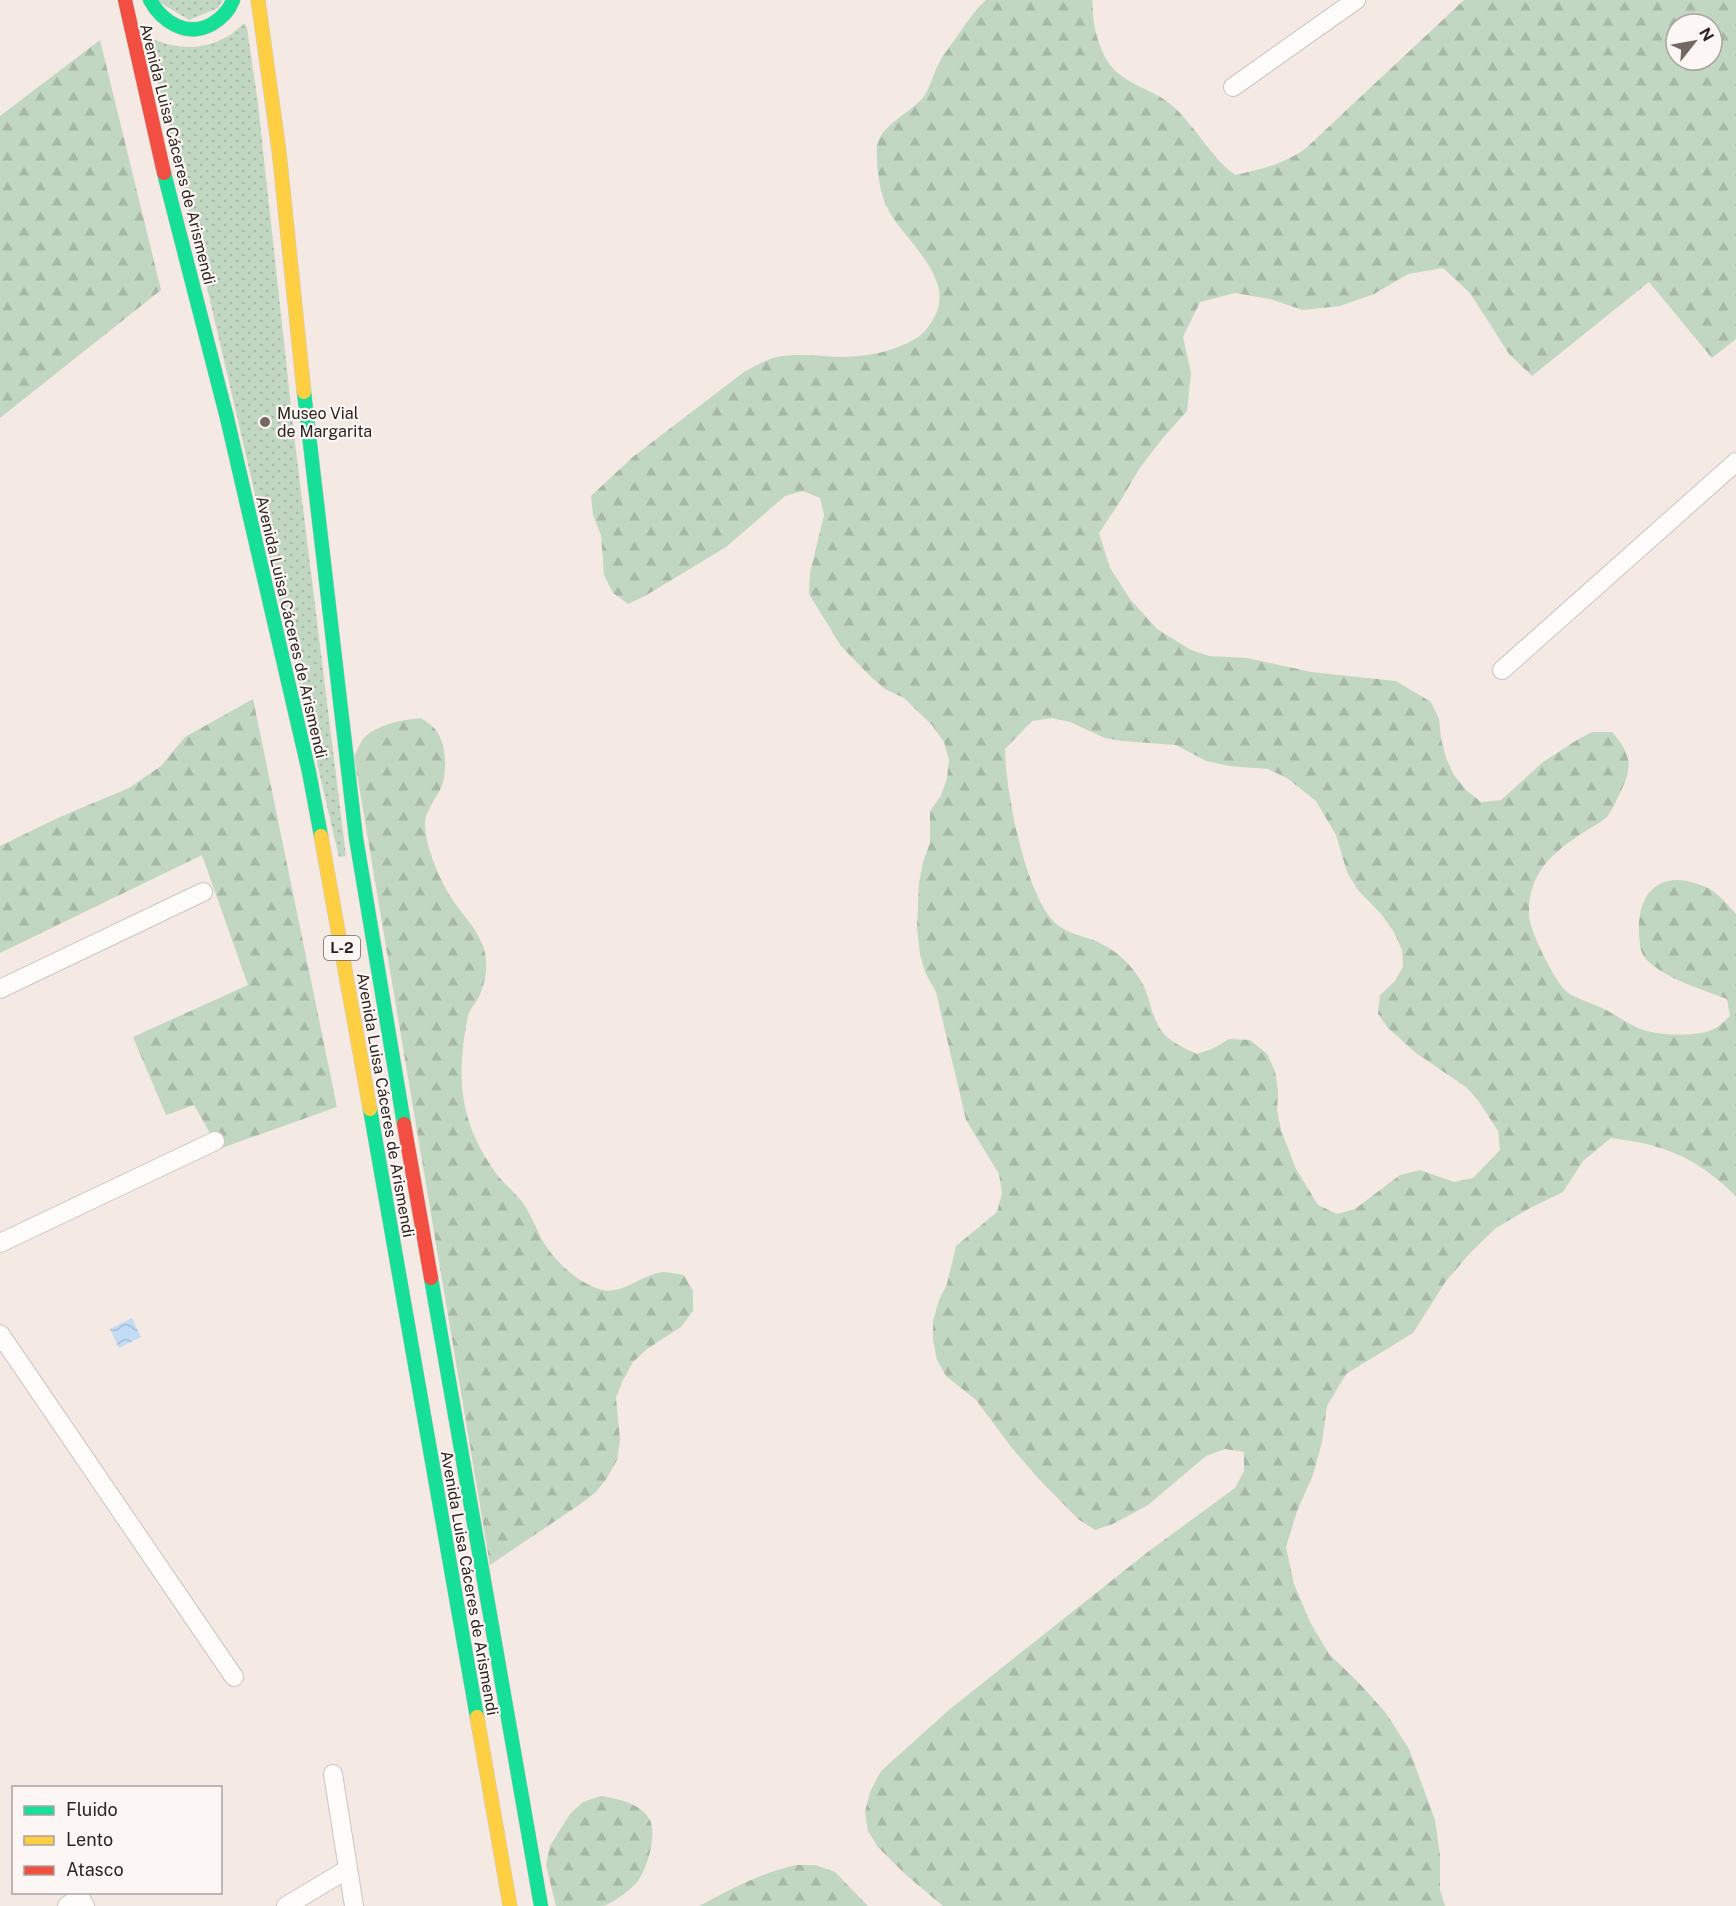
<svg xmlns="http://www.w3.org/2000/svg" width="1736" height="1906" font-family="'Public Sans',sans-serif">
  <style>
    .grass { fill: url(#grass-dots) }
    .forest { fill: url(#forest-firs); fill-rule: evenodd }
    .water { fill: url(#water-waves) }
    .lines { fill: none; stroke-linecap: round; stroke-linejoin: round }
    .street-casing { stroke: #cec4bf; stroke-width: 20 }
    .fast-casing { stroke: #cdc7c4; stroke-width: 15 }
    .slow-casing { stroke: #cdc7c4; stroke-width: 15 }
    .jam-casing { stroke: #cdc7c4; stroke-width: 15 }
    .street { stroke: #fdfcfb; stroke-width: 18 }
    .fast { stroke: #16e098; stroke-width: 14 }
    .slow { stroke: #ffcf43; stroke-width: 14 }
    .jam { stroke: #f24e42; stroke-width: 14 }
    .poi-dot { fill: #736964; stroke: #fcf7f4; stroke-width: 2 }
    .labels { text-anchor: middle; stroke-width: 4.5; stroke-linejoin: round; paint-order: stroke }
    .shield { fill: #fcf7f4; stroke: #6c6360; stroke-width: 1.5 }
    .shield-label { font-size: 15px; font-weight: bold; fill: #2e2420 }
    .street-label { font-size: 16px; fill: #2e2420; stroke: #fcf7f4 }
    .poi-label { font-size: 16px; fill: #2e2420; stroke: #fcf7f4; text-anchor: start }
  </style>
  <defs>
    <pattern id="grass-dots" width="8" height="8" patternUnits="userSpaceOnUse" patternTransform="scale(1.5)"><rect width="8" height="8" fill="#c2d7c1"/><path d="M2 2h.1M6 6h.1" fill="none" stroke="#a7b8a6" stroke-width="1.8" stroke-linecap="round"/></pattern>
    <pattern id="forest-firs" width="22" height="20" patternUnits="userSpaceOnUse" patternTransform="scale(1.5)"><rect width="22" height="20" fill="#c2d7c1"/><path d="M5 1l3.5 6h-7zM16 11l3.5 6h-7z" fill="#a7b8a6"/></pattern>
    <pattern id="water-waves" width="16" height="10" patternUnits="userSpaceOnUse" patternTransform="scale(1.5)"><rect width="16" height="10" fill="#c2dcf6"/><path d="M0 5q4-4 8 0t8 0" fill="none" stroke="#a7bdd3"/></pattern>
  </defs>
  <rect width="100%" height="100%" fill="#f4e9e3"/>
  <path class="grass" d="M 156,0 L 223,0 L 218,8 L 189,20 Z
    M 243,24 L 245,24 L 247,28 L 258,104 L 295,443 L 346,856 L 339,857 C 275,585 215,313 148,42 L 153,39 C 184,53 219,49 243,24 Z"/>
  <path class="forest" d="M 986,0 L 1092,0 C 1094,8 1092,15 1094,23 C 1096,36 1101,51 1108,62 C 1123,84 1150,88 1169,103 C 1195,124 1209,156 1235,175 C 1262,169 1282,165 1305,149 L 1464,0 L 1736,0 L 1736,339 L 1712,358 L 1649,282 L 1532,376 L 1509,354 L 1470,293 L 1443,268 L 1408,274 L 1374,294 L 1340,306 L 1303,310 L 1270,299 L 1235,293 L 1200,302 L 1183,337 L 1191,373 L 1187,411 L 1162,439 L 1139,469 L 1121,500 L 1099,533 L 1110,568 L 1130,599 L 1157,629 L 1191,650 L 1209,656 L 1247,658 L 1311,672 L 1396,681 L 1431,702 L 1439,719 L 1441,738 L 1446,758 L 1454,775 L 1466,790 L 1481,802 L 1501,800 L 1543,762 L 1577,740 L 1592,732 L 1612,732 C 1633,756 1633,768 1618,797 C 1615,803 1611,812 1607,817 C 1600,823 1591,827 1584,832 C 1552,853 1528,873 1529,915 C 1529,930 1555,982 1567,992 C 1575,998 1594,1004 1604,1009 C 1615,1014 1625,1022 1636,1027 C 1653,1036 1699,1038 1716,1028 C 1721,1025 1725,1020 1730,1016 L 1727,999 C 1701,989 1663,978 1645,958 C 1640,952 1639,939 1639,931 C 1638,900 1653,875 1687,881 C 1695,883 1706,886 1713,891 C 1721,897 1729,906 1736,914 L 1736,1196 C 1695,1157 1667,1145 1611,1138 L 1583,1161 L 1563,1192 L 1530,1208 L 1496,1228 L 1470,1253 L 1446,1281 L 1413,1333 L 1346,1374 L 1327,1406 L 1322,1442 L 1313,1475 L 1297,1511 L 1286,1547 L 1294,1584 L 1310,1622 L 1329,1654 L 1359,1683 L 1386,1713 L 1409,1749 L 1435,1820 L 1440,1855 L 1440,1890 L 1445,1906 L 943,1906 L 905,1874 L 878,1847 L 868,1831 L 865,1812 L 870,1792 L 881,1771 L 950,1709 L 1149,1551 L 1235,1488 L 1244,1471 L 1244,1452 L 1225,1449 L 1206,1456 L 1148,1505 L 1113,1524 L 1095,1530 L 1078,1519 L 1037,1477 L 1012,1448 L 976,1400 L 946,1376 L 937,1360 L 933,1340 L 933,1321 L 939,1300 L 947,1284 L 956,1246 L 997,1212 L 1002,1193 L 999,1174 L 966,1120 L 936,992 L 925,972 L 920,954 L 917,928 L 919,883 L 923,862 L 930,843 L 930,811 L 941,796 L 947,778 L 949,760 L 944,742 L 932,725 L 904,698 L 885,689 L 870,676 L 841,646 L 809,594 L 810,573 L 824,515 L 820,498 L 803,491 L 785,496 L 726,547 L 645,596 L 628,604 L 613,593 L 604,575 L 601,535 L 593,515 L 591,496 L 634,456 L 744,372 C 755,366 765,360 777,357 C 798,353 819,356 840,357 C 865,357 893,352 915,339 C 924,334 930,325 935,316 C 956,275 899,237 886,205 C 879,190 876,163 877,147 C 878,126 914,111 925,95 C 931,85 934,72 940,61 C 945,52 952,44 958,35 C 968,21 973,12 986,0 ZM 1676,24 L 1712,24 L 1712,60 L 1676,60 ZM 1052,718 L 1070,722 L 1105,738 L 1122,741 L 1176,745 L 1206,761 L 1229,766 L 1268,769 L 1287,778 L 1316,801 L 1336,835 L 1347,872 L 1357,889 L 1382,915 L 1394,932 L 1402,950 L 1403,967 L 1394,982 L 1380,995 L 1378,1014 L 1388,1028 L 1416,1053 L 1466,1087 L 1478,1100 L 1498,1131 L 1500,1150 L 1473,1178 L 1454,1182 L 1420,1170 L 1400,1175 L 1355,1209 L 1337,1214 L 1318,1205 L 1296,1169 L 1281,1130 L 1277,1110 L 1278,1091 L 1275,1071 L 1267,1054 L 1250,1040 L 1229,1039 L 1214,1048 L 1197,1054 C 1186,1049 1173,1043 1165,1035 C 1151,1021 1151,997 1141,981 C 1138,976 1134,971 1130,966 C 1121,955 1106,945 1093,940 C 1081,936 1069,933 1059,926 C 1026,903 1005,788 1005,749 L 1032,721 Z
    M 100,40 L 161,290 L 0,418 L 0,116 Z
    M 253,699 L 337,1107 L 219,1149 L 194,1105 L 166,1115 L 133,1037 L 248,985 L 202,855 L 0,953 L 0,846 L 60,817 L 129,788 L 161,766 L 185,737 Z
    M 421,718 C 425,721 432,725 435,729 C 447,743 448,774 440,790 C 435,799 426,812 425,822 C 424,844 440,881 452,899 C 464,917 486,938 486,962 C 487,973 484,986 479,997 C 474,1005 468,1011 467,1021 C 456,1080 460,1122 495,1172 C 503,1184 517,1193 525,1206 C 531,1216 536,1227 541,1238 C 554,1261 576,1282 602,1290 C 621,1295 642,1275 662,1272 C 669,1272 677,1274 684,1275 L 693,1291 L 693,1311 L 681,1327 L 647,1349 L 633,1362 L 623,1380 L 616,1398 L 620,1440 L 617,1460 L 607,1478 L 595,1493 L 579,1505 L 490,1565 L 354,756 C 357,751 360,743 363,739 C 377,724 402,720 421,718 Z
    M 601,1796 C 618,1799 641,1803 650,1820 C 657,1835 647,1870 637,1882 C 631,1890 611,1904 603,1906 C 590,1906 570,1906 556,1906 L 546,1865 L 550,1846 L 570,1814 L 583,1802 Z
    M 796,1865 L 815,1865 L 835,1872 L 868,1906 L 699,1906 C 731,1889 760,1873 796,1865 Z"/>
  <path class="water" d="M 132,1318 L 141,1337 L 119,1348 L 110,1329 Z"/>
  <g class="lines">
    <defs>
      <path id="street" d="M 1233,87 L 1356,0
        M 1502,670 L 1736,462
        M 0,989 L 203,892
        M 0,1243 L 215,1141
        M 0,1334 L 234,1677
        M 333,1774 L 354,1906
        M 67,1906 L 80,1897 L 85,1906
        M 286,1906 L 348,1869"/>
      <path id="fast" d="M 150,0 C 162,22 187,38 212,24 C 222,18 229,11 233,0
        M 164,173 L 227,418 L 309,772 L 321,836
        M 304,392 L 356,838 L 404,1124
        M 370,1109 L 477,1717
        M 431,1278 L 541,1906"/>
      <path id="slow" d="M 258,0 L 279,151 L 304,392
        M 321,836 L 370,1109
        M 477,1717 L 510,1906"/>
      <path id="jam" d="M 125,0 L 164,173
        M 404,1124 L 431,1278"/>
    </defs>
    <use href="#street" class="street-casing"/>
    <use href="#fast" class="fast-casing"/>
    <use href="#slow" class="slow-casing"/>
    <use href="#jam" class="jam-casing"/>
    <use href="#street" class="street"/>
    <use href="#fast" class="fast"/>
    <use href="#slow" class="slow"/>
    <use href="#jam" class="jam"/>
  </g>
  <circle class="poi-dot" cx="265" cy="422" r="6"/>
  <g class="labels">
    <rect class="shield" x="324" y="936" width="36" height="24" rx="4.5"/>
    <g class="shield-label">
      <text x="342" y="953">L-2</text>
    </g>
    <g class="street-label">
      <text transform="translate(178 154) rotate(76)" y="6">Avenida Luisa Cáceres de Arismendi</text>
      <text transform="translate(292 627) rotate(77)" y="6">Avenida Luisa Cáceres de Arismendi</text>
      <text transform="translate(386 1105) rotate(80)" y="6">Avenida Luisa Cáceres de Arismendi</text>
      <text transform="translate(470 1583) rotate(80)" y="6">Avenida Luisa Cáceres de Arismendi</text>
    </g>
    <g class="poi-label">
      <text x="277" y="419">Museo Vial<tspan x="277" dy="18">de Margarita</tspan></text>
    </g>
  </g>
  <rect x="12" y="1786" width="210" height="108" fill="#fcf7f4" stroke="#aaa39f" stroke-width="1.5"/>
  <rect x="24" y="1806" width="30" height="9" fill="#16e098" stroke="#aaa39f" stroke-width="1.5"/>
  <text x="66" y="1816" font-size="18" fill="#2e2420">Fluido</text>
  <rect x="24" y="1836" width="30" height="9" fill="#ffcf43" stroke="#aaa39f" stroke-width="1.5"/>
  <text x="66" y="1846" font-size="18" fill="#2e2420">Lento</text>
  <rect x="24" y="1866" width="30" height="9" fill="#f24e42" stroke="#aaa39f" stroke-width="1.5"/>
  <text x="66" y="1876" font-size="18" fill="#2e2420">Atasco</text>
  <g transform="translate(1694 42) rotate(59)"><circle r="28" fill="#fcf7f4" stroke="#aaa39f" stroke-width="1.5"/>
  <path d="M0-4.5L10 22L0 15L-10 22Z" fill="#736964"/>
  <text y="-9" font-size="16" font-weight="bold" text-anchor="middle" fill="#2e2420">N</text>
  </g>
</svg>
